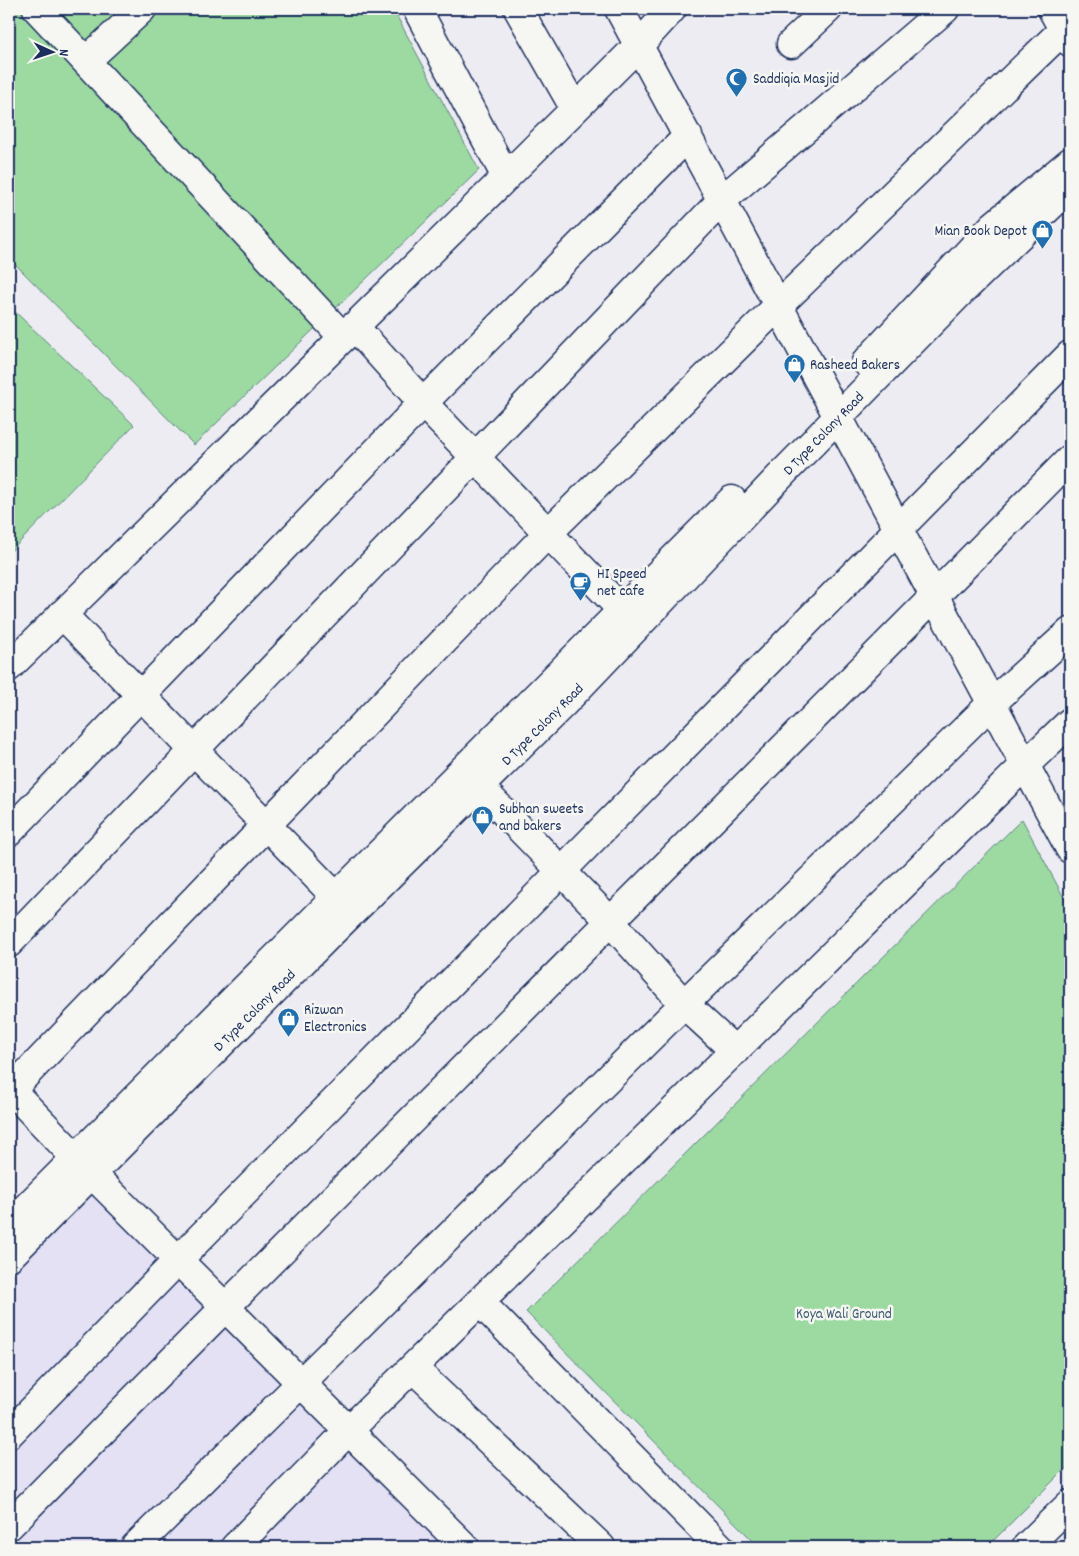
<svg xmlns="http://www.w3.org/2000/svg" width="1079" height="1556" font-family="Dekko,sans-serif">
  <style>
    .built { fill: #e4e1f5 }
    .green { fill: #9cdaa1; stroke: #5c8480 }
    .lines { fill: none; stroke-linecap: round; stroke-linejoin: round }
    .minor-casing { stroke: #1b2f5e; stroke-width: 31 }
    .major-casing { stroke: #1b2f5e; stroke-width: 31 }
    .minor { stroke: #f6f6f2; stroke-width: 28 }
    .major { stroke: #f6f6f2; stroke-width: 28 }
    .labels { text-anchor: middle; stroke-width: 5; stroke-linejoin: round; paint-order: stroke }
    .poi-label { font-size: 15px; fill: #1b2f5e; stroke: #f6f6f2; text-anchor: start }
    .street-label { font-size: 15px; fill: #1b2f5e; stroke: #f6f6f2 }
    .park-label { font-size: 15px; fill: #3b5a6f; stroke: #f6f6f2 }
  </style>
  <rect width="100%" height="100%" fill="#eeecf3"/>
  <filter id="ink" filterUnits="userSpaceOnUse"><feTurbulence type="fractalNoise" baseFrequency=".02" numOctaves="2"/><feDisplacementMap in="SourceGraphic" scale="10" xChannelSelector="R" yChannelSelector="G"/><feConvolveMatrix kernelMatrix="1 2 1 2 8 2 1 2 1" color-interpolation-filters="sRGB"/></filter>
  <g filter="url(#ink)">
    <path class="built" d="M 76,1158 L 465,1547 L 9,1547 L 9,1225 Z"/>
    <path class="green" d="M 9,9 L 393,9 L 479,170 L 194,445 L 9,258 Z
      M 9,306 L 134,425 L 9,553 Z
      M 1022,819 L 1070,909 L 1070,1464 L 987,1547 L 759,1547 L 526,1312 Z"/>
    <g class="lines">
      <defs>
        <path id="minor" d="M 37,9 L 343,337
          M 417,9 L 506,177
          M 518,9 L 575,109
          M 619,9 L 1070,849
          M 1052,9 L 1070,42
          M 791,44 L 828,9
          M 86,61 L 142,9
          M 354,326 L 423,403 L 622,610
          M 62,614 L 336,897
          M 9,667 L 575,109 L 639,45 L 672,9
          M 463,770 L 610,921 L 684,1004 L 735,1051
          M 9,832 L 423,403 L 688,136
          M 9,943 L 722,200 L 945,9
          M 9,1088 L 76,1158 L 465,1547
          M 11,1090 L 549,532 L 779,305 L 1063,30
          M 480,1302 L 720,1547
          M 413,1368 L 601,1547
          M 9,1434 L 178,1260 L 1070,355
          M 9,1526 C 360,1168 718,817 1070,459
          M 135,1547 L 684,1004 L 992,703 L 1070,632
          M 235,1547 L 348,1431 L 1025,765 L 1070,722
          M 1026,1547 L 1070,1504"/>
        <path id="major" d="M 866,362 L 993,226 L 1070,162
          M 9,1225 L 732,500
          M 9,1257 L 327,937 L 563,704 L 787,469 L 961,292 L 1070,187"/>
      </defs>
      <use href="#minor" class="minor-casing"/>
      <use href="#major" class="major-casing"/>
      <use href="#minor" class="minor"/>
      <use href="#major" class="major"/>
    </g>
  </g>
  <defs>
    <symbol id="mosque-pin" viewBox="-11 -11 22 30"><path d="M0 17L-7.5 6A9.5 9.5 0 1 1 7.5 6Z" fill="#1f6fb2" stroke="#f6f6f2"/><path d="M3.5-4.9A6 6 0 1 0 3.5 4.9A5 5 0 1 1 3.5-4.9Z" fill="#fff"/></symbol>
    <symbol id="shop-pin" viewBox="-11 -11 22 30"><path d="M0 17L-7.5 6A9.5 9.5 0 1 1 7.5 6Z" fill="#1f6fb2" stroke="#f6f6f2"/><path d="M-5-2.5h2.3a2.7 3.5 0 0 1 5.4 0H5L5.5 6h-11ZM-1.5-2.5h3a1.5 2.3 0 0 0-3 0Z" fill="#fff"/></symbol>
    <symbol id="cafe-pin" viewBox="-11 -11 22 30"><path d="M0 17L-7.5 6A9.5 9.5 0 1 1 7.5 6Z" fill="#1f6fb2" stroke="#f6f6f2"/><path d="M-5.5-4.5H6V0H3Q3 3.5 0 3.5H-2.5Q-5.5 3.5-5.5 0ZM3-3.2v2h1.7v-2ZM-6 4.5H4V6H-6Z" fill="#fff"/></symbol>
  </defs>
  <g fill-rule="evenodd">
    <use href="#mosque-pin" x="724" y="66" width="25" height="34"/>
    <use href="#shop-pin" x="1030" y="218" width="25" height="34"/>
    <use href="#shop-pin" x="782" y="352" width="25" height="34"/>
    <use href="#cafe-pin" x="568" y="570" width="25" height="34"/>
    <use href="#shop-pin" x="470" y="804" width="25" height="34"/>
    <use href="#shop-pin" x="276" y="1006" width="25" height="34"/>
  </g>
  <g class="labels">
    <g class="poi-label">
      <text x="753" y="83">Saddiqia Masjid</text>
      <text x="1027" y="235" text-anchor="end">Mian Book Depot</text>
      <text x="810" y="369">Rasheed Bakers</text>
      <text x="597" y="578">HI Speed<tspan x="597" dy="17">net cafe</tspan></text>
      <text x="499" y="813">Subhan sweets<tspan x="499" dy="17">and bakers</tspan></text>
      <text x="304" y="1014">Rizwan<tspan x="304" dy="17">Electronics</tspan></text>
    </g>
    <g class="street-label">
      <text transform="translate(823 433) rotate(-46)" y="5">D Type Colony Road</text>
      <text transform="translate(542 724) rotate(-45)" y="5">D Type Colony Road</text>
      <text transform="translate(254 1010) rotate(-45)" y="5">D Type Colony Road</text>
    </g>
    <g class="park-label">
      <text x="844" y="1318">Koya Wali Ground</text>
    </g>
  </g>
  <rect width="1079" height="1556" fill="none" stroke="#f6f6f2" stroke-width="30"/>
  <rect x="15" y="15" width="1049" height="1526" fill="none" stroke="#1b2f5e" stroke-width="2" filter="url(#ink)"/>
  <g transform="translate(52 52) rotate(93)" stroke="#f6f6f2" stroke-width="4" paint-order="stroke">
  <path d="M0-4L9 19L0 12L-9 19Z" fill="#1b2f5e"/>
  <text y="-8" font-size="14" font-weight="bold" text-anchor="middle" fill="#1b2f5e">N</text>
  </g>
</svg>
